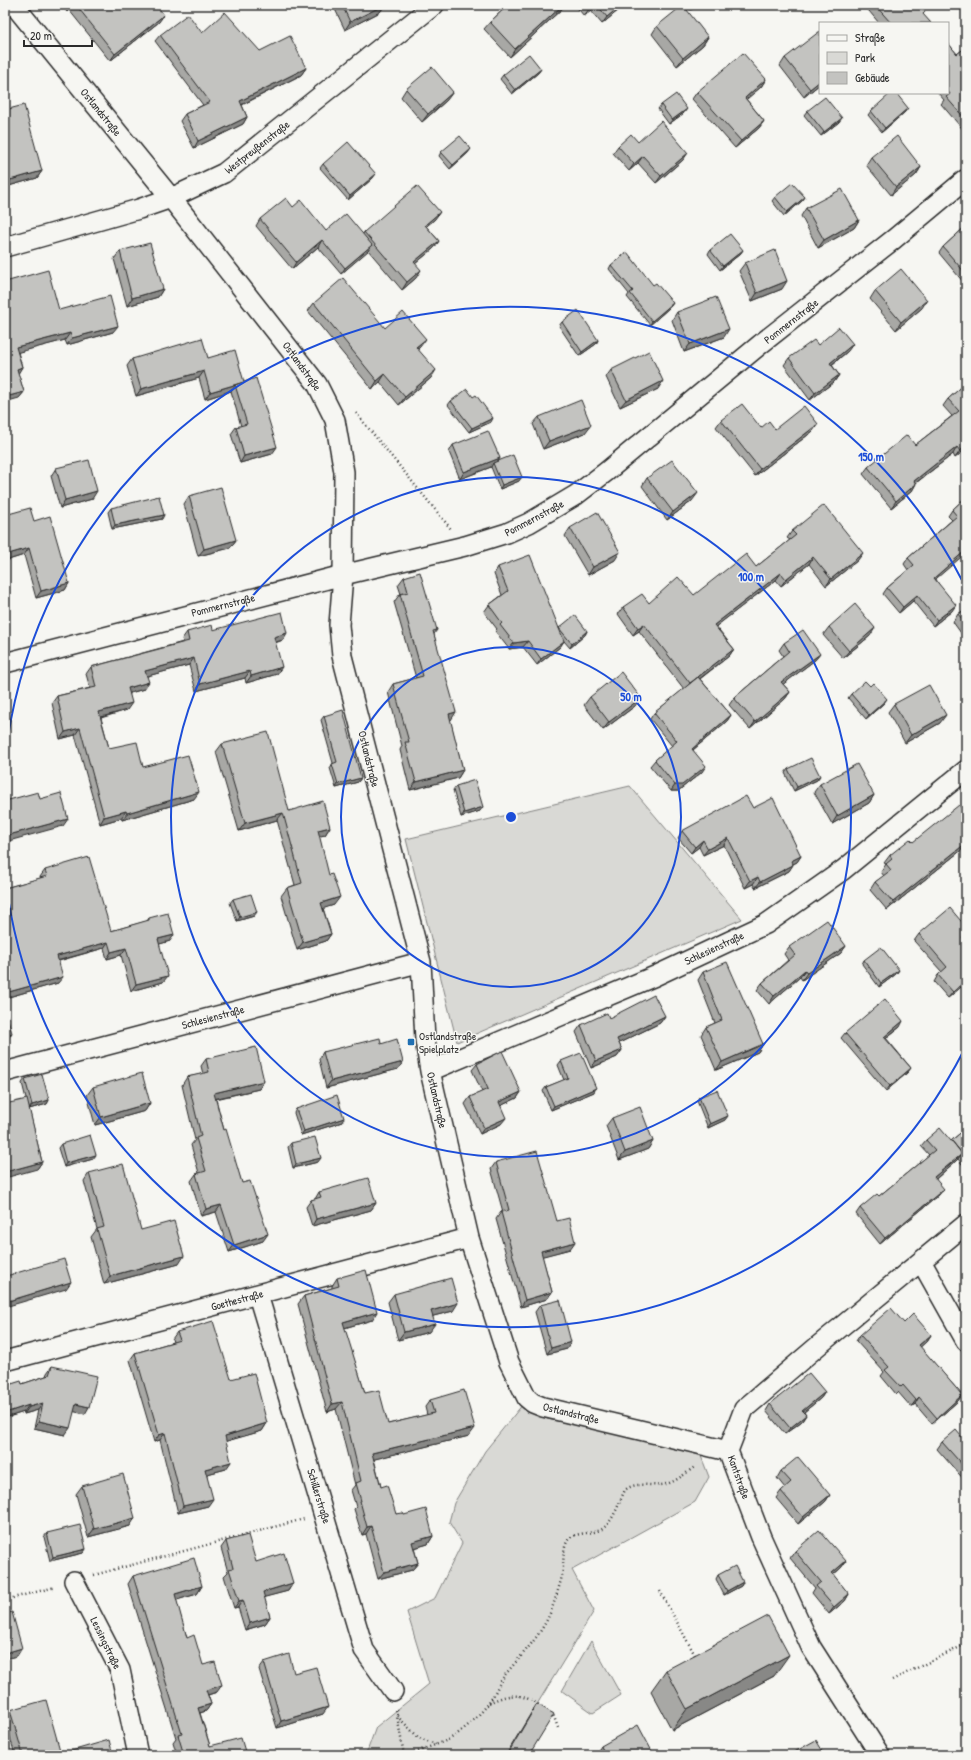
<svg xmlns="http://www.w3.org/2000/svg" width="971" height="1760" font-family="'Patrick Hand',sans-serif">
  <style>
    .green { fill: #d9d9d5; stroke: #828280 }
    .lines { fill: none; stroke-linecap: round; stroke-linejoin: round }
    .street-casing { stroke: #2b2b2b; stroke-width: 22 }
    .path { stroke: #2b2b2b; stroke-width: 2.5; stroke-dasharray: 1 3; stroke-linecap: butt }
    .street { stroke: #f6f6f2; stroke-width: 19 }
    .wall { fill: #a8a8a5; stroke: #2b2b2b }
    .shaded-wall { fill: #888886; stroke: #2b2b2b }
    .building { fill: #c3c3c0; stroke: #2b2b2b }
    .ring { fill: none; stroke: #1d4ed8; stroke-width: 2 }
    .poi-dot { fill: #1f6fb2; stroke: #f6f6f2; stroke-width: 1.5 }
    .labels { text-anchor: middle; stroke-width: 3; stroke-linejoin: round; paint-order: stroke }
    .street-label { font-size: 11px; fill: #2b2b2b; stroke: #f6f6f2 }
    .poi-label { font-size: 11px; fill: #2b2b2b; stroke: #f6f6f2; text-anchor: start }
    .centre { fill: #1d4ed8; stroke: #f6f6f2; stroke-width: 2 }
    .ring-label { font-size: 12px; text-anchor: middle; font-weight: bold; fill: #1d4ed8; stroke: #f6f6f2; stroke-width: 3; stroke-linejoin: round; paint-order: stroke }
  </style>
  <rect width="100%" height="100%" fill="#f6f6f2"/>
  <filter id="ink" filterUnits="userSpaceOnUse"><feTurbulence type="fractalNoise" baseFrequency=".025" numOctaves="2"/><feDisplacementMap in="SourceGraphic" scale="8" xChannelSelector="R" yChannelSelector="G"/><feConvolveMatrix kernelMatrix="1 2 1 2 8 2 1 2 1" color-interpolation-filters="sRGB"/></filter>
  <g filter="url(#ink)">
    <path class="green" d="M 630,786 L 742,919 L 457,1042 L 406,839 Z
      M 523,1404 L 547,1419 L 669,1444 L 701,1456 L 709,1477 L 695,1502 L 572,1570 L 594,1611 L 506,1755 L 364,1755 L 368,1749 L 376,1727 L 429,1684 L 407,1612 L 435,1598 L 462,1543 L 449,1522 L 454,1503 L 485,1451 Z
      M 591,1641 L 621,1695 L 593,1713 L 562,1691 Z"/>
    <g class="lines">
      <defs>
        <path id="street" d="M 14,5 L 171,198 L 317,384 L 335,420 L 344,472 L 343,575 L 339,625 L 342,656 L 421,962 L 425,1040 L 430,1071 L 469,1238 L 509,1362 L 527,1398 L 533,1403 L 543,1407 L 728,1451
          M 5,247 L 139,209 L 171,198 L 224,173 L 434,5
          M 5,663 L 343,575 L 465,546 L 507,533 L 529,523 L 576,495 L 606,472 L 762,343 L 894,239 L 966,179
          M 430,1071 L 655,976 L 766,924 L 843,870 L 966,770
          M 5,1072 L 421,962
          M 921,1261 L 966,1341
          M 258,1295 L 364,1650 L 393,1691
          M 5,1361 L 469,1238
          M 74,1581 L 120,1670 L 138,1755
          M 880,1755 L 811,1647 L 761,1537 L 728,1451 L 744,1409 L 819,1345 L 966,1224"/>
      </defs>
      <use href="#street" class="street-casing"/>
      <path class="path" d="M 356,413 L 451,529
        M 94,1575 L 304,1519
        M 660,1591 L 696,1657
        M 5,1600 L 55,1587
        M 892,1680 L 966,1644
        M 489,1703 C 513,1691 524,1694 545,1709
        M 396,1710 L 404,1755
        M 551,1713 L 553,1714 L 558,1728
        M 397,1716 L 419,1738 L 436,1744
        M 411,1755 C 424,1747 440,1745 453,1737 C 466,1728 479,1716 488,1704 C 495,1695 498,1684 505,1675 C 522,1654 541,1636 551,1611 C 555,1600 559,1588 562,1576 C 564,1566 562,1549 568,1540 C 575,1531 592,1535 602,1529 C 614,1521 619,1502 625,1490 C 638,1480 652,1488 666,1484 C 677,1481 686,1473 696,1466"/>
      <use href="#street" class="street"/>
    </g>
    <path class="wall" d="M 61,5 L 156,5 L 159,22 L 110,61 L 69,10 L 67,12 Z
      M 333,5 L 385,5 L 380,12 L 345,30 Z
      M 508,5 L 566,5 L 510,57 L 484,29 L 490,22 Z
      M 575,5 L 623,5 L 620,9 L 602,24 L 591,11 L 584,16 Z
      M 686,5 L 696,5 L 691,10 Z
      M 864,5 L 919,5 L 923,15 L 931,23 L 879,23 Z
      M 657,26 L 708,37 L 703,45 L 677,66 L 652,34 Z
      M 202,33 L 260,51 L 306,68 L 301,75 L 242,105 L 247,117 L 243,124 L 194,148 L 180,121 L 185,114 L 203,105 L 155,41 L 160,35 Z
      M 948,43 L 957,54 L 966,47 L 966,133 L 941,104 L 944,100 L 938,93 L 948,93 Z
      M 785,58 L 820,84 L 804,97 L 780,66 Z
      M 541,69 L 538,73 L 512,94 L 500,79 L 503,75 Z
      M 766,79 L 761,87 L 746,99 L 764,121 L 759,128 L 735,148 L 692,99 L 697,92 Z
      M 406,89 L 447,100 L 422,122 L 401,97 Z
      M 661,105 L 684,113 L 669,124 L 658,109 Z
      M 5,110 L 42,171 L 37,178 L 5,187 Z
      M 807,111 L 839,122 L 821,136 L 804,115 Z
      M 871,111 L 905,112 L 882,132 L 868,115 Z
      M 638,142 L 683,160 L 656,183 L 638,163 L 629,171 L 613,153 L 618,146 Z
      M 441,152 L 468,153 L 450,169 L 439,156 Z
      M 871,157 L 921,167 L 916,175 L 891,195 L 866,165 Z
      M 323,164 L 373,178 L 348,200 L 320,168 Z
      M 775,197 L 805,197 L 802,201 L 784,216 L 772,201 Z
      M 293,207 L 326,231 L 363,234 L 364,232 L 435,219 L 426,226 L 439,241 L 434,248 L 415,264 L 416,278 L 402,290 L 368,250 L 341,274 L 318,247 L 292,269 L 256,226 L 260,219 Z
      M 806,208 L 859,220 L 854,228 L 818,248 L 801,216 Z
      M 966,226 L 966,282 L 964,283 L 939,253 L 943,247 Z
      M 710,250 L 743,250 L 740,254 L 720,270 L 708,254 Z
      M 120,251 L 163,289 L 158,297 L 127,306 L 114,259 Z
      M 745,263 L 782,289 L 752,301 L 739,271 Z
      M 611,265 L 653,285 L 673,303 L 670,307 L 650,325 L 627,297 L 629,294 L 609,269 Z
      M 5,282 L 59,310 L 113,332 L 67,345 L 65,340 L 18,352 L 22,367 L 18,373 L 24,392 L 19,398 Z
      M 875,291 L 922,308 L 896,330 L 870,299 Z
      M 966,298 L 966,306 L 963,302 Z
      M 314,303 L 385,328 L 420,347 L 418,349 L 431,378 L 399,405 L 380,382 L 372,389 L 308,311 Z
      M 677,312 L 724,337 L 684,352 L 672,320 Z
      M 562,322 L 598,340 L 596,344 L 579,356 L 559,326 Z
      M 818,345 L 848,351 L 832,365 L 839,375 L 834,382 L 810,400 L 784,365 L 789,358 Z
      M 208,358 L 244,382 L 272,454 L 240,463 L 231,434 L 236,427 L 241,426 L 231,391 L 205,399 L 199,378 L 136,396 L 127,366 L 132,359 Z
      M 611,370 L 658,389 L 620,407 L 606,377 Z
      M 966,383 L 966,449 L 955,458 L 953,454 L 916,483 L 912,491 L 891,508 L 863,474 L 868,467 L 915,445 L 952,416 L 943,406 L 948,399 Z
      M 451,401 L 491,422 L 469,432 L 448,405 Z
      M 539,417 L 585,433 L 543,449 L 533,424 Z
      M 721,420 L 761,428 L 813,431 L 755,476 L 716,427 Z
      M 453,445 L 500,458 L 498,461 L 519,481 L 500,489 L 491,467 L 460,479 L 449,452 Z
      M 56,468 L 92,499 L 60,508 L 51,476 Z
      M 647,478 L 692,501 L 667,520 L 642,486 Z
      M 189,496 L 236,540 L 230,548 L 198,556 L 184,504 Z
      M 966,497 L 936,579 L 952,611 L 933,626 L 913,601 L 899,613 L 883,594 L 887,588 L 908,570 L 904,564 L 908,558 L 952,520 L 948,516 L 952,510 Z
      M 111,508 L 162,519 L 112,529 L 108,512 Z
      M 5,515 L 34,521 L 69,583 L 65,590 L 36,598 L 24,555 L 5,561 Z
      M 570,528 L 615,560 L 588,575 L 565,536 Z
      M 792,531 L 858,560 L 826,586 L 809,564 L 781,586 L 776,580 L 716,626 L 734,649 L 729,656 L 700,679 L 731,715 L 727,721 L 693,750 L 702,772 L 678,791 L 671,791 L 650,766 L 655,760 L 672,746 L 650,719 L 654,713 L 684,689 L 639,631 L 633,635 L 618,614 L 623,607 L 694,595 L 756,567 L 790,540 L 787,538 Z
      M 498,567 L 559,628 L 587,631 L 585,635 L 570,648 L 564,641 L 560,647 L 537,665 L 523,647 L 509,649 L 495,631 L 497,629 L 484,612 L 489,605 L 502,595 L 494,574 Z
      M 404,577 L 437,630 L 434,634 L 450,720 L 463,770 L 458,778 L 410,790 L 400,750 L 402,746 L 388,692 L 393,684 L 416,678 L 394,602 L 400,594 L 401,594 L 398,585 Z
      M 966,609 L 966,640 L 953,622 L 958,614 Z
      M 829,627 L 870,636 L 843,658 L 823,635 Z
      M 213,630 L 283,640 L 275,643 L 277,674 L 246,683 L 245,678 L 196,691 L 189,665 L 147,676 L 144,689 L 130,693 L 127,710 L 101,718 L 109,748 L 143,767 L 194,799 L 122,820 L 121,818 L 100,824 L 75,735 L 60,739 L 52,703 L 57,696 L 90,688 L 86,674 L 91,667 L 183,642 L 182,639 L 187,632 Z
      M 784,643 L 820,654 L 815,660 L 783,684 L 790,692 L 785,699 L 750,729 L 729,705 L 734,698 L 783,656 L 779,650 Z
      M 851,694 L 884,703 L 866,719 L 848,698 Z
      M 590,697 L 635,706 L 603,730 L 584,705 Z
      M 894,704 L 940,723 L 905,743 L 888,712 Z
      M 324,716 L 361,778 L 358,782 L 336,788 L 330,768 L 333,763 L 321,720 Z
      M 222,744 L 289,811 L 330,827 L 325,835 L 319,836 L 334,905 L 323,908 L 331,934 L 326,941 L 297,950 L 281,896 L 287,888 L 295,885 L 277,820 L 239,831 L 216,752 Z
      M 788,769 L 817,780 L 794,791 L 785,773 Z
      M 820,784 L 874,795 L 869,803 L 832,824 L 814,792 Z
      M 456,786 L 480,811 L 461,817 L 453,790 Z
      M 753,808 L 801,856 L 797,862 L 793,864 L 789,871 L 755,888 L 753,884 L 745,888 L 724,845 L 703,855 L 699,847 L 691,853 L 678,838 L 682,831 Z
      M 966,814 L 966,849 L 964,848 L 887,910 L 870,890 L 875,882 L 884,876 L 881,872 L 886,864 L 884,863 L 890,855 Z
      M 45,870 L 111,931 L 147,921 L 149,918 L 170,941 L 159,944 L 163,982 L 131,991 L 121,955 L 107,959 L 104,948 L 59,961 L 58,983 L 5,998 L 5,888 L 41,878 L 40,877 Z
      M 233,899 L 254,916 L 237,921 L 230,903 Z
      M 966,927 L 966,983 L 948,998 L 934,982 L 938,975 L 942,972 L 914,941 L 919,934 Z
      M 846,946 L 841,953 L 802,980 L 800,977 L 769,1004 L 757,990 L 762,983 L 788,960 L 784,954 L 789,947 Z
      M 864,960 L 899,970 L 896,974 L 879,987 L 862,964 Z
      M 703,972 L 763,1044 L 758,1052 L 716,1070 L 701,1035 L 706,1027 L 715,1023 L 698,980 Z
      M 665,1016 L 660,1023 L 619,1043 L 622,1050 L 617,1057 L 591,1068 L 576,1032 L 581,1025 L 609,1018 Z
      M 900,1027 L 886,1038 L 911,1068 L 907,1073 L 886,1091 L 841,1038 L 845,1033 Z
      M 381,1044 L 403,1062 L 398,1069 L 326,1088 L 319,1059 L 323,1052 Z
      M 206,1059 L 264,1081 L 259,1089 L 216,1099 L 224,1130 L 242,1183 L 263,1241 L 229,1252 L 216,1212 L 201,1216 L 191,1181 L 196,1174 L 199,1173 L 191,1145 L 195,1140 L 182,1085 L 187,1077 L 203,1074 L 201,1066 Z
      M 561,1061 L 594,1092 L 551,1110 L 543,1091 L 546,1087 L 564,1080 L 558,1065 Z
      M 477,1064 L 521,1092 L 517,1098 L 500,1106 L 501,1124 L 480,1134 L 465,1104 L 470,1097 L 482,1092 L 472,1070 Z
      M 25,1079 L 49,1100 L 47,1104 L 29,1109 L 42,1162 L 37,1169 L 26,1099 L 22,1083 Z
      M 93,1087 L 150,1103 L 145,1111 L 95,1125 L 87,1095 Z
      M 699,1097 L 725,1120 L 708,1128 L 697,1101 Z
      M 296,1109 L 342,1122 L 301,1135 L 294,1113 Z
      M 612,1118 L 653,1141 L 648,1149 L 619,1160 L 606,1126 Z
      M 966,1128 L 966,1169 L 958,1159 L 936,1179 L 939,1195 L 880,1244 L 856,1214 L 860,1208 L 879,1196 L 929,1155 L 921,1146 L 926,1140 L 951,1141 Z
      M 291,1143 L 318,1162 L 293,1168 L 288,1147 Z
      M 61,1144 L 93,1159 L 64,1167 L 58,1148 Z
      M 496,1162 L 557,1221 L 570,1249 L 542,1256 L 552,1292 L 547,1299 L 521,1307 L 496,1219 L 501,1212 L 503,1212 L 491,1169 Z
      M 89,1173 L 141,1230 L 179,1264 L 104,1284 L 91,1237 L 97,1229 L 84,1181 Z
      M 319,1192 L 376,1203 L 371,1210 L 312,1226 L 306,1207 L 311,1200 L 315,1199 Z
      M 337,1278 L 372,1320 L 344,1328 L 365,1393 L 388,1424 L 427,1415 L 425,1407 L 430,1400 L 469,1436 L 374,1459 L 381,1487 L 396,1514 L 404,1515 L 433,1536 L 428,1544 L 414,1548 L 418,1563 L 412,1570 L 378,1579 L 366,1534 L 362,1535 L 354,1509 L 356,1507 L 351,1490 L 355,1485 L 336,1409 L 327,1412 L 298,1304 L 304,1296 L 332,1288 L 332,1286 Z
      M 394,1294 L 453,1311 L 433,1316 L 429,1332 L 398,1340 L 388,1302 Z
      M 540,1305 L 567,1349 L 547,1354 L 535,1312 Z
      M 904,1323 L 931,1335 L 927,1341 L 920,1347 L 962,1395 L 958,1401 L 932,1424 L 915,1404 L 911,1407 L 898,1392 L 896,1394 L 881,1376 L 884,1372 L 856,1341 L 860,1335 Z
      M 177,1332 L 231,1379 L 267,1423 L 262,1431 L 226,1441 L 226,1469 L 207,1474 L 208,1506 L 178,1513 L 160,1440 L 154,1442 L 130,1360 L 135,1353 L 173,1342 L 172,1339 Z
      M 52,1366 L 85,1414 L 74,1411 L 65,1435 L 34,1428 L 38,1410 L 24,1414 L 24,1412 L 5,1418 L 5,1386 L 22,1384 L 46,1376 L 47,1373 Z
      M 825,1392 L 821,1398 L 804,1412 L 806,1415 L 802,1421 L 785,1434 L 766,1411 L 770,1404 Z
      M 942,1442 L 966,1442 L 966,1482 L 937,1449 Z
      M 781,1471 L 830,1495 L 825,1502 L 798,1524 L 776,1498 L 781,1491 L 785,1488 L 777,1478 Z
      M 82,1486 L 130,1526 L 88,1537 L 76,1494 Z
      M 47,1533 L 86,1549 L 83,1553 L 50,1561 L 44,1537 Z
      M 226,1541 L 256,1562 L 293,1583 L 288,1591 L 264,1597 L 270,1617 L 265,1624 L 245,1630 L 238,1607 L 234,1608 L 224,1576 L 228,1572 L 221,1548 Z
      M 795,1551 L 846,1561 L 841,1568 L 833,1575 L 849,1594 L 845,1601 L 829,1614 L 812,1593 L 815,1588 L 790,1558 Z
      M 718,1575 L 743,1582 L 741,1586 L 724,1595 L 716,1579 Z
      M 133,1576 L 202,1586 L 197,1594 L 176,1600 L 187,1638 L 203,1665 L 217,1692 L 208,1695 L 211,1704 L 206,1711 L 200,1713 L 210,1746 L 246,1755 L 177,1755 L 173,1742 L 176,1738 L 128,1584 Z
      M 966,1594 L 966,1604 L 963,1599 Z
      M 264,1662 L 294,1673 L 323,1714 L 277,1728 L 259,1669 Z
      M 666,1670 L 774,1676 L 672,1730 L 651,1691 Z
      M 537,1704 L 529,1755 L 506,1755 L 534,1708 Z
      M 10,1710 L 61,1754 L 113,1755 L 15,1755 L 5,1719 L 5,1717 Z
      M 601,1746 L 654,1755 L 595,1755 Z"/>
    <path class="shaded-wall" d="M 72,5 L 73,5 L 69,10 L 67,12 Z
      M 384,5 L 385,5 L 380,12 L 345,30 L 350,22 Z
      M 563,5 L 566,5 L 510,57 L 515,49 Z
      M 595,5 L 591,11 L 584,16 L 589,9 Z
      M 621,5 L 623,5 L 620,9 L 602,24 L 607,17 Z
      M 694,5 L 696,5 L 691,10 Z
      M 164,15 L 159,22 L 110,61 L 115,54 Z
      M 708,37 L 703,45 L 677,66 L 683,58 Z
      M 306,68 L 301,75 L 235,108 L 240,101 Z
      M 541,69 L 538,73 L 512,94 L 515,90 Z
      M 766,79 L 761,87 L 740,105 L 745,98 Z
      M 820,81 L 820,84 L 804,97 L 810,89 Z
      M 453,92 L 447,100 L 422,122 L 428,114 Z
      M 908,108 L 905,112 L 882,132 L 885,128 Z
      M 687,109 L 684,113 L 669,124 L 672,120 Z
      M 247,117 L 243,124 L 194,148 L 198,141 Z
      M 842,118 L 839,122 L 821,136 L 824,132 Z
      M 764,121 L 759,128 L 735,148 L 741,141 Z
      M 471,149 L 468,153 L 450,169 L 453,165 Z
      M 688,153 L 683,160 L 656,183 L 661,176 Z
      M 643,156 L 638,163 L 629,171 L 634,164 Z
      M 921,167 L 916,175 L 891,195 L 896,187 Z
      M 42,171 L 37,178 L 5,187 L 10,180 Z
      M 376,174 L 373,178 L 348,200 L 350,196 Z
      M 805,197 L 802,201 L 784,216 L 787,212 Z
      M 440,212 L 435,219 L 420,232 L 425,225 Z
      M 859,220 L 854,228 L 818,248 L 824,240 Z
      M 322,240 L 318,247 L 292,269 L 296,262 Z
      M 439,241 L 434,248 L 409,269 L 414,262 Z
      M 372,245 L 368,251 L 341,274 L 345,268 Z
      M 743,250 L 740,254 L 720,270 L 723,266 Z
      M 421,270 L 416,278 L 402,290 L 407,282 Z
      M 787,281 L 782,289 L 752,301 L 757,293 Z
      M 163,289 L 158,297 L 127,306 L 132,298 Z
      M 927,300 L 922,308 L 896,330 L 901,322 Z
      M 673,303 L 670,307 L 650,325 L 652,321 Z
      M 118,326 L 113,332 L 67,345 L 72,338 Z
      M 729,329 L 724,337 L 684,352 L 690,344 Z
      M 70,333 L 65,340 L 12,354 L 16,347 Z
      M 426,339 L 420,347 L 411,355 L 416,347 Z
      M 598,340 L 596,344 L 579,356 L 582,352 Z
      M 853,344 L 848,351 L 825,370 L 830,363 Z
      M 22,367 L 18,374 L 17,369 Z
      M 436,370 L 431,378 L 399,405 L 405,397 Z
      M 204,371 L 199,378 L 136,396 L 141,389 Z
      M 385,374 L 380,382 L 372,389 L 377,381 Z
      M 839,375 L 834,382 L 810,400 L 815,393 Z
      M 663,381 L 658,389 L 620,407 L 626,400 Z
      M 244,382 L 235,385 L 231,391 L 205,399 L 210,392 Z
      M 24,392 L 19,398 L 5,402 L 5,397 Z
      M 493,418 L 491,422 L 469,432 L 472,428 Z
      M 818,424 L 813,431 L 755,476 L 760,469 Z
      M 591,425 L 585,433 L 543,449 L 549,441 Z
      M 966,446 L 966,449 L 955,458 L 960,451 Z
      M 277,447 L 272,454 L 240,463 L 244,456 Z
      M 957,447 L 953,454 L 909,488 L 914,481 Z
      M 500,458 L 495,465 L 493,463 L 491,467 L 460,479 L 464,472 Z
      M 522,477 L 519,481 L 500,489 L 502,485 Z
      M 916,484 L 912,491 L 891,508 L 896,501 Z
      M 97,491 L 92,499 L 60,508 L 65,500 Z
      M 698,493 L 692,501 L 667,520 L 673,512 Z
      M 164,515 L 162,519 L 112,529 L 115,525 Z
      M 236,540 L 230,548 L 198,556 L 204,549 Z
      M 29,548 L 24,555 L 5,561 L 5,555 Z
      M 966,550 L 966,553 L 930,584 L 934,578 Z
      M 620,552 L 615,560 L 588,575 L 593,567 Z
      M 863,553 L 858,560 L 826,586 L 831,579 Z
      M 813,557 L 809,564 L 781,586 L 786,579 Z
      M 781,573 L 776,580 L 710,631 L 714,625 Z
      M 69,583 L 65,590 L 36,598 L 41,591 Z
      M 917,595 L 913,601 L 899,613 L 903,607 Z
      M 956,605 L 952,611 L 933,626 L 937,620 Z
      M 644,624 L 639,631 L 633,635 L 638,628 Z
      M 875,628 L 870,636 L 843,658 L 849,651 Z
      M 587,631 L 585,635 L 570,648 L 572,644 Z
      M 287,633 L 283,640 L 269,644 L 274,637 Z
      M 528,641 L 523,647 L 509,649 L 514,643 Z
      M 564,641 L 560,647 L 537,665 L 541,659 Z
      M 734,649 L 729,656 L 685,690 L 690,683 Z
      M 820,654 L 815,660 L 777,689 L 781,682 Z
      M 194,658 L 189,665 L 140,678 L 145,671 Z
      M 282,667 L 277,674 L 246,683 L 251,676 Z
      M 250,671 L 245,678 L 196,691 L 200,684 Z
      M 149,682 L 144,689 L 123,695 L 128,688 Z
      M 790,692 L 785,699 L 750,729 L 755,722 Z
      M 641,698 L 635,706 L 603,730 L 609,722 Z
      M 887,699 L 884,703 L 866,719 L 869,715 Z
      M 132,703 L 127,710 L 94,719 L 99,712 Z
      M 456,712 L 451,720 L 444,722 L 449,714 Z
      M 731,715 L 727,721 L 687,755 L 692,749 Z
      M 946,715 L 940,723 L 905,743 L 911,735 Z
      M 9,718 L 5,723 L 5,719 Z
      M 80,728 L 75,735 L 60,739 L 65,732 Z
      M 706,766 L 702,772 L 678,791 L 671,791 L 675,785 Z
      M 463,770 L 458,778 L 410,790 L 416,782 Z
      M 820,776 L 817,780 L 794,791 L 797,787 Z
      M 361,778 L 358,782 L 336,788 L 338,784 Z
      M 199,792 L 194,799 L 122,820 L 127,813 Z
      M 874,795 L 869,803 L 832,824 L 837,816 Z
      M 483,807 L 480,811 L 461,817 L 464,813 Z
      M 126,811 L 121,818 L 100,824 L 104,817 Z
      M 283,813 L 277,820 L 239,831 L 245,823 Z
      M 68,819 L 63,826 L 5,842 L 5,836 Z
      M 330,827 L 325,835 L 312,838 L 318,830 Z
      M 728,838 L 724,845 L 703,855 L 708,849 Z
      M 703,840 L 699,847 L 691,853 L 695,847 Z
      M 966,843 L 966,845 L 964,848 L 887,910 L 893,902 Z
      M 801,856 L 797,862 L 787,867 L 791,861 Z
      M 793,865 L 789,871 L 755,888 L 760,882 Z
      M 758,877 L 753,884 L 745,888 L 750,881 Z
      M 340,897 L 334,905 L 316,911 L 321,903 Z
      M 257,912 L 254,916 L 237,921 L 240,917 Z
      M 331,934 L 326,941 L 297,950 L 303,942 Z
      M 174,935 L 170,941 L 153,946 L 158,939 Z
      M 108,942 L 104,948 L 53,962 L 57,956 Z
      M 846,946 L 841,953 L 802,980 L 807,973 Z
      M 126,948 L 121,955 L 107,959 L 111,952 Z
      M 805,970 L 800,977 L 769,1004 L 774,996 Z
      M 899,970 L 896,974 L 879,987 L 881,983 Z
      M 168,976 L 163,982 L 131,991 L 136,984 Z
      M 63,977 L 58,983 L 5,998 L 5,993 Z
      M 966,980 L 966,983 L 948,998 L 953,992 Z
      M 665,1016 L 660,1023 L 613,1046 L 617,1039 Z
      M 903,1021 L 900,1027 L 880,1042 L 884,1037 Z
      M 12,1033 L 7,1040 L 5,1040 L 5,1035 Z
      M 763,1044 L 758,1052 L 716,1070 L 722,1062 Z
      M 622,1050 L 617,1057 L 591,1068 L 596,1061 Z
      M 403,1062 L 398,1069 L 326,1088 L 331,1081 Z
      M 911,1068 L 907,1073 L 886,1091 L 890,1086 Z
      M 264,1081 L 259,1089 L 209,1100 L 214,1093 Z
      M 596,1088 L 594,1092 L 551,1110 L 554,1106 Z
      M 521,1092 L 517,1098 L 494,1109 L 499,1102 Z
      M 49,1100 L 47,1104 L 29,1109 L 32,1105 Z
      M 150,1103 L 145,1111 L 95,1125 L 101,1117 Z
      M 728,1116 L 725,1120 L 708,1128 L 710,1124 Z
      M 344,1118 L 342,1122 L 301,1135 L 304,1131 Z
      M 506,1118 L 501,1124 L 480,1134 L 484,1128 Z
      M 653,1141 L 648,1149 L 619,1160 L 625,1152 Z
      M 962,1154 L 957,1160 L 930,1184 L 934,1177 Z
      M 96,1155 L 93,1159 L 64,1167 L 66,1163 Z
      M 321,1158 L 318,1162 L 293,1168 L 296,1164 Z
      M 42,1162 L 37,1169 L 5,1178 L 5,1172 Z
      M 944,1189 L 939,1195 L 880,1244 L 885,1238 Z
      M 376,1203 L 371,1210 L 312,1226 L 316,1219 Z
      M 221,1205 L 216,1212 L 201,1216 L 206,1209 Z
      M 268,1234 L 263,1241 L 229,1252 L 234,1245 Z
      M 575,1242 L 570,1249 L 536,1258 L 541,1251 Z
      M 184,1256 L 179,1264 L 104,1284 L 110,1276 Z
      M 71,1282 L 66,1289 L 5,1307 L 5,1302 Z
      M 552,1292 L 547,1299 L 521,1307 L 525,1300 Z
      M 458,1303 L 453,1311 L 426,1318 L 431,1311 Z
      M 377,1312 L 372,1320 L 337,1330 L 343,1322 Z
      M 435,1324 L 429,1332 L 398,1340 L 404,1332 Z
      M 931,1335 L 927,1341 L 915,1352 L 919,1345 Z
      M 571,1342 L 567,1349 L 547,1354 L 551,1348 Z
      M 825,1392 L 821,1398 L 798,1417 L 802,1411 Z
      M 962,1395 L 958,1401 L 932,1424 L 937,1418 Z
      M 919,1397 L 915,1404 L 911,1407 L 916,1400 Z
      M 342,1402 L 336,1409 L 327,1412 L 332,1404 Z
      M 43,1403 L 38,1410 L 24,1414 L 29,1407 Z
      M 76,1404 L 89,1407 L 85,1414 L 71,1411 Z
      M 29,1405 L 24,1412 L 5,1418 L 5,1413 Z
      M 806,1415 L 802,1421 L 785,1434 L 790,1428 Z
      M 39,1421 L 70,1428 L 65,1435 L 34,1428 Z
      M 267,1423 L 262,1431 L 220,1443 L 225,1436 Z
      M 475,1428 L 469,1436 L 367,1461 L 372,1453 Z
      M 165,1433 L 160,1440 L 154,1442 L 159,1435 Z
      M 231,1462 L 226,1469 L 200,1476 L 205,1469 Z
      M 830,1495 L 825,1502 L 798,1524 L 803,1517 Z
      M 213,1499 L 208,1506 L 178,1513 L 183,1506 Z
      M 135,1518 L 130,1526 L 88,1537 L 94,1529 Z
      M 371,1526 L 366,1534 L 362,1535 L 367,1527 Z
      M 433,1536 L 428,1544 L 407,1550 L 412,1542 Z
      M 86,1549 L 83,1553 L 50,1561 L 53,1557 Z
      M 846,1561 L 841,1568 L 827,1580 L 832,1573 Z
      M 418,1563 L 412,1570 L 378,1579 L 384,1572 Z
      M 743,1582 L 741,1586 L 724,1595 L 727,1591 Z
      M 293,1583 L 288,1591 L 258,1599 L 263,1592 Z
      M 202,1586 L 197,1594 L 170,1602 L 175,1594 Z
      M 849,1594 L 845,1601 L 829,1614 L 834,1607 Z
      M 243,1600 L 238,1607 L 234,1608 L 239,1601 Z
      M 270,1617 L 265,1624 L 245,1630 L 250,1623 Z
      M 22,1648 L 17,1656 L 5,1659 L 5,1653 Z
      M 789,1655 L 774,1676 L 672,1730 L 687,1709 Z
      M 222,1685 L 217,1692 L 201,1697 L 206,1690 Z
      M 211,1704 L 206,1711 L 193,1715 L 198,1708 Z
      M 328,1707 L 323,1714 L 277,1728 L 281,1721 Z"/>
    <path class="building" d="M 76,5 L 156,5 L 164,15 L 115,54 Z
      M 342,5 L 384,5 L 350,22 Z
      M 508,5 L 563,5 L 515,49 L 490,22 Z
      M 586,5 L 595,5 L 589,9 Z
      M 597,5 L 621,5 L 607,17 Z
      M 683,5 L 708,37 L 683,58 L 657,26 Z
      M 875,5 L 919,5 L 925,12 L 923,14 L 931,23 L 891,23 Z
      M 225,12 L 260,51 L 290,36 L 306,68 L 240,101 L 247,117 L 198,141 L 185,114 L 210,102 L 160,35 L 188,14 L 202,33 Z
      M 820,31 L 820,81 L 810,89 L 785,58 Z
      M 948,43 L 957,54 L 966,47 L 966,120 L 946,97 L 950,94 L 948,91 Z
      M 743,53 L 766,79 L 745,98 L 764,121 L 741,141 L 697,92 Z
      M 529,54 L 541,69 L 515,90 L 503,75 Z
      M 432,67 L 453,92 L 428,114 L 406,89 Z
      M 891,93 L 896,93 L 908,108 L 885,128 L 871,111 Z
      M 676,94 L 687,109 L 672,120 L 661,105 Z
      M 825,97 L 842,118 L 824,132 L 807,111 Z
      M 24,105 L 42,171 L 10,180 L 5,163 L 5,110 Z
      M 661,121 L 688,153 L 661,176 L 643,156 L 634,164 L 618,146 L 631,134 L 638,142 Z
      M 460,136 L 471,149 L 453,165 L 441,152 Z
      M 897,136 L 921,167 L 896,187 L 871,157 Z
      M 348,142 L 376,174 L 350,196 L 323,164 Z
      M 792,183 L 805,197 L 787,212 L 775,197 Z
      M 417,186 L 440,212 L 425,225 L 439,241 L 414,262 L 421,270 L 407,282 L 364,232 Z
      M 842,189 L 859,220 L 824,240 L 806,208 Z
      M 286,198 L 293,207 L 301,200 L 326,231 L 346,214 L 372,245 L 345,268 L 322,240 L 296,262 L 260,219 Z
      M 5,206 L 8,215 L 5,216 Z
      M 966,226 L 966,274 L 943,247 Z
      M 730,234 L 743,250 L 723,266 L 710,250 Z
      M 150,243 L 163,289 L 132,298 L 120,251 Z
      M 775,250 L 787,281 L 757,293 L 745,263 Z
      M 627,252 L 653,285 L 656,283 L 673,303 L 652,321 L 630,293 L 633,291 L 611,265 Z
      M 901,269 L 927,300 L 901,322 L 875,291 Z
      M 48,270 L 59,310 L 110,296 L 118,326 L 72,338 L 70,333 L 16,347 L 22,367 L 17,369 L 24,392 L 5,397 L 5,282 Z
      M 343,278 L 385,328 L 403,312 L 426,339 L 416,347 L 436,370 L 405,397 L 385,374 L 377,381 L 314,303 Z
      M 716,297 L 729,329 L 690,344 L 677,312 Z
      M 578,310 L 598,340 L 582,352 L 562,322 Z
      M 839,327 L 853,344 L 830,363 L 839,375 L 815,393 L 789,358 L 814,340 L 818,345 Z
      M 202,338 L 208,358 L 235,350 L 244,382 L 210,392 L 204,371 L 141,389 L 132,359 Z
      M 649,351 L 663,381 L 626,400 L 611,370 Z
      M 256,378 L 277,447 L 244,456 L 236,427 L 247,424 L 235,385 Z
      M 966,383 L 966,446 L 960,451 L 957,447 L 914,481 L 916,484 L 896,501 L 868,467 L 907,435 L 915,445 L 959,411 L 948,399 Z
      M 467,389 L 473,397 L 476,395 L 493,418 L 472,428 L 451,401 Z
      M 581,400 L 591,425 L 549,441 L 539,417 Z
      M 742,404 L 761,428 L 769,421 L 775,429 L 804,406 L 818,424 L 760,469 L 721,420 Z
      M 488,431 L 500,458 L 464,472 L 453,445 Z
      M 513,455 L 522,477 L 502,485 L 493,463 Z
      M 89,460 L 97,491 L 65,500 L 56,468 Z
      M 672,460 L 698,493 L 673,512 L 647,478 Z
      M 221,487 L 236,540 L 204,549 L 189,496 Z
      M 159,496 L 164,515 L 115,525 L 111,508 Z
      M 966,497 L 966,550 L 934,578 L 956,605 L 937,620 L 917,595 L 903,607 L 887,588 L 914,565 L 908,558 L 957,516 L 952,510 Z
      M 824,505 L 863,553 L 831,579 L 813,557 L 786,579 L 781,573 L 714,625 L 734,649 L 690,683 L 644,624 L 638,628 L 623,607 L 642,594 L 649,603 L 678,577 L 694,595 L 746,554 L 756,567 L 796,535 L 792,531 Z
      M 30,508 L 34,521 L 50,516 L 69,583 L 41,591 L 29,548 L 5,555 L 5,536 L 9,535 L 5,522 L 5,515 Z
      M 597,512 L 620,552 L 593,567 L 570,528 Z
      M 530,555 L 564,641 L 541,659 L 528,641 L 514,643 L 500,625 L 502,623 L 489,605 L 508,591 L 498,567 Z
      M 420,572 L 437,630 L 433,631 L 456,712 L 449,714 L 463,770 L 416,782 L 405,742 L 409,742 L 393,684 L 423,676 L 400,594 L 408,592 L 404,577 Z
      M 855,604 L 875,628 L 849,651 L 829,627 Z
      M 966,609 L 966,624 L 958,614 Z
      M 282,612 L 287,633 L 274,637 L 282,667 L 251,676 L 250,671 L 200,684 L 194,658 L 145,671 L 149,682 L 128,688 L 132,703 L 99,712 L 109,748 L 137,742 L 143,767 L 188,755 L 199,792 L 127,813 L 126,811 L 104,817 L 80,728 L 65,732 L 57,696 L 96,687 L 91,667 L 189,641 L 187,632 L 212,625 L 213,630 Z
      M 575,615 L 587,631 L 572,644 L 559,628 Z
      M 803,630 L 820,654 L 781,682 L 790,692 L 755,722 L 734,698 L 789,651 L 784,643 Z
      M 621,672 L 641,698 L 609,722 L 590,697 Z
      M 698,677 L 731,715 L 692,749 L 706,766 L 682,785 L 675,785 L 655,760 L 677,741 L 654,713 Z
      M 865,681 L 870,686 L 873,683 L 887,699 L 869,715 L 851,694 Z
      M 929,685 L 946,715 L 911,735 L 894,704 Z
      M 5,706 L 9,718 L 5,719 Z
      M 343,710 L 361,778 L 338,784 L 332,764 L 337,762 L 324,716 Z
      M 268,732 L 289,811 L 323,801 L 330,827 L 318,830 L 329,875 L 332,874 L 340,897 L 321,903 L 331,934 L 303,942 L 287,888 L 302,883 L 283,813 L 245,823 L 222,744 Z
      M 811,758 L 820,776 L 797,787 L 788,769 Z
      M 857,764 L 874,795 L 837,816 L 820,784 Z
      M 475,780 L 483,807 L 464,813 L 456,786 Z
      M 38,792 L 40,799 L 61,793 L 68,819 L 5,836 L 5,801 Z
      M 746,796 L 753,808 L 773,798 L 801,856 L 791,861 L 793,865 L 760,882 L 758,877 L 750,881 L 728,838 L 708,849 L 703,840 L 695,847 L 682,831 Z
      M 959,805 L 966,814 L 966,843 L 893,902 L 875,882 L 891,870 L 886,864 L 892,859 L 890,855 L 910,839 L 913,842 Z
      M 89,857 L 111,931 L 149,920 L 149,918 L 168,913 L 174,935 L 158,939 L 168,976 L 136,984 L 126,948 L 111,952 L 108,942 L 57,956 L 63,977 L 5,993 L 5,888 L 47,876 L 45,870 Z
      M 251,894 L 257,912 L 240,917 L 233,899 Z
      M 950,908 L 966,927 L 966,937 L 962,937 L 966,941 L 966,980 L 953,992 L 938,975 L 947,967 L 919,934 Z
      M 827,920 L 846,946 L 807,973 L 805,970 L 774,996 L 762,983 L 795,955 L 789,947 Z
      M 881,947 L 899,970 L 881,983 L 864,960 Z
      M 727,962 L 763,1044 L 722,1062 L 706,1027 L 722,1020 L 703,972 Z
      M 654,995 L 665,1016 L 617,1039 L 622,1050 L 596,1061 L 581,1025 L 607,1013 L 609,1018 Z
      M 885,999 L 903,1021 L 884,1037 L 911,1068 L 890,1086 L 845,1033 Z
      M 5,1009 L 12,1033 L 5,1035 Z
      M 380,1038 L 381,1044 L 397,1039 L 403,1062 L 331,1081 L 323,1052 Z
      M 256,1047 L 264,1081 L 214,1093 L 224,1130 L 226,1129 L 242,1183 L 250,1181 L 268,1234 L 234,1245 L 221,1205 L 206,1209 L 196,1174 L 206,1171 L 196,1138 L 201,1136 L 187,1077 L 209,1072 L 206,1059 Z
      M 502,1051 L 521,1092 L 499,1102 L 506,1118 L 484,1128 L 470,1097 L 488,1089 L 477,1064 Z
      M 581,1053 L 596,1088 L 554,1106 L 546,1087 L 568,1078 L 561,1061 Z
      M 142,1073 L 150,1103 L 101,1117 L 93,1087 Z
      M 42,1074 L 49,1100 L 32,1105 L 25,1079 Z
      M 717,1090 L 728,1116 L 710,1124 L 699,1097 Z
      M 337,1095 L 344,1118 L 304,1131 L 296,1109 Z
      M 27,1099 L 42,1162 L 5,1172 L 5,1104 Z
      M 640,1107 L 653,1141 L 625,1152 L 612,1118 Z
      M 940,1128 L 951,1141 L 966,1128 L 966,1158 L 952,1141 L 962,1154 L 934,1177 L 944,1189 L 885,1238 L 860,1208 L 877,1194 L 879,1196 L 935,1150 L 926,1140 Z
      M 90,1135 L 96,1155 L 66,1163 L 61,1144 Z
      M 315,1137 L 321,1158 L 296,1164 L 291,1143 Z
      M 537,1151 L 557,1221 L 569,1218 L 575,1242 L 541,1251 L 552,1292 L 525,1300 L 501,1212 L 509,1210 L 496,1162 Z
      M 123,1164 L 141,1230 L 174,1221 L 184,1256 L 110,1276 L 97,1229 L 104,1227 L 89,1173 Z
      M 368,1178 L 376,1203 L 316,1219 L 311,1200 L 321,1197 L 319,1192 Z
      M 64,1259 L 71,1282 L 5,1302 L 5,1272 L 6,1276 Z
      M 366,1270 L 377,1312 L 343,1322 L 365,1393 L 379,1390 L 388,1424 L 434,1413 L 430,1400 L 464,1390 L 475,1428 L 372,1453 L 381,1487 L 387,1485 L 396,1514 L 403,1513 L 404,1515 L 426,1509 L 433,1536 L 412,1542 L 418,1563 L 384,1572 L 371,1526 L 367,1527 L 360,1501 L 361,1501 L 356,1483 L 361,1481 L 342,1402 L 332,1404 L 304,1296 L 339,1286 L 337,1278 Z
      M 451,1278 L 458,1303 L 431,1311 L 435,1324 L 404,1332 L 394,1294 Z
      M 560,1300 L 571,1342 L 551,1348 L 540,1305 Z
      M 891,1308 L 904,1323 L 913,1314 L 931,1335 L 919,1345 L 962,1395 L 937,1418 L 919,1397 L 916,1400 L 903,1385 L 901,1387 L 885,1370 L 889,1367 L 860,1335 Z
      M 213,1321 L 231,1379 L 254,1373 L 267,1423 L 225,1436 L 231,1462 L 205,1469 L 213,1499 L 183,1506 L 165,1433 L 159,1435 L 135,1353 L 180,1340 L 177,1332 Z
      M 52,1366 L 97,1376 L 89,1407 L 76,1404 L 70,1428 L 39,1421 L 43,1403 L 29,1407 L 29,1405 L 5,1413 L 5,1386 L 21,1381 L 22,1384 L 49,1375 Z
      M 809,1373 L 825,1392 L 802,1411 L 806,1415 L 790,1428 L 770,1404 Z
      M 956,1430 L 966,1442 L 966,1469 L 942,1442 Z
      M 798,1457 L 830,1495 L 803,1517 L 781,1491 L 791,1482 L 781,1471 Z
      M 123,1474 L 135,1518 L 94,1529 L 82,1486 Z
      M 80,1525 L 86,1549 L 53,1557 L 47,1533 Z
      M 819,1530 L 846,1561 L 832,1573 L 849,1594 L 834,1607 L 816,1586 L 821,1582 L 795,1551 Z
      M 248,1535 L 256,1562 L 284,1553 L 293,1583 L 263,1592 L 270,1617 L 250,1623 L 243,1600 L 239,1601 L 229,1569 L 233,1568 L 226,1541 Z
      M 194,1558 L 202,1586 L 175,1594 L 187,1638 L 194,1635 L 203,1665 L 215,1662 L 222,1685 L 206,1690 L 211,1704 L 198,1708 L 210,1746 L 241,1738 L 246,1755 L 184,1755 L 178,1735 L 182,1734 L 133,1576 Z
      M 735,1566 L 743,1582 L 727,1591 L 718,1575 Z
      M 12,1612 L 22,1648 L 5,1653 L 5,1614 Z
      M 768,1616 L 789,1655 L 687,1709 L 666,1670 Z
      M 289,1654 L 294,1673 L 316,1667 L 328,1707 L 281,1721 L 264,1662 Z
      M 46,1700 L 61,1754 L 109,1740 L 113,1755 L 23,1755 L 10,1710 Z
      M 537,1704 L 554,1714 L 529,1755 L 507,1755 Z
      M 638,1725 L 654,1755 L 605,1755 L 601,1746 Z
      M 816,1740 L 825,1755 L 789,1755 Z"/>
  </g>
  <g class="ring">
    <circle cx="511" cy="817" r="170"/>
    <circle cx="511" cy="817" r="340"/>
    <path d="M965 1048A509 509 0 0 1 5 875M5 759A509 509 0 0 1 965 586"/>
  </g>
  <rect class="poi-dot" x="407" y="1038" width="8" height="8" rx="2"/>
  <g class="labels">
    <g class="street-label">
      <text transform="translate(101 112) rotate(51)" y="4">Ostlandstraße</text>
      <text transform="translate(257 147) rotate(-38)" y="4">Westpreußenstraße</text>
      <text transform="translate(791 321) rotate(-38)" y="4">Pommernstraße</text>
      <text transform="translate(302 366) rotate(54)" y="4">Ostlandstraße</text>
      <text transform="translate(534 518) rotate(-28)" y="4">Pommernstraße</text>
      <text transform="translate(223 605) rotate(-14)" y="4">Pommernstraße</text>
      <text transform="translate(369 759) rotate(76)" y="4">Ostlandstraße</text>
      <text transform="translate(714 948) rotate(-25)" y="4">Schlesienstraße</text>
      <text transform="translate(213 1017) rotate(-15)" y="4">Schlesienstraße</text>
      <text transform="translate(437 1100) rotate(77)" y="4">Ostlandstraße</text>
      <text transform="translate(237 1300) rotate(-15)" y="4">Goethestraße</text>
      <text transform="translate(571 1413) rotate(14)" y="4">Ostlandstraße</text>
      <text transform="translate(739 1477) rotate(70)" y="4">Kantstraße</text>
      <text transform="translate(319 1496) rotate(73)" y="4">Schillerstraße</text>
      <text transform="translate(106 1643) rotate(64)" y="4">Lessingstraße</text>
    </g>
    <g class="poi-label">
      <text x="419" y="1040">Ostlandstraße<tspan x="419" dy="13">Spielplatz</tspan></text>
    </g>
  </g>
  <circle cx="511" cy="817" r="6" class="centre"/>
  <g class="ring-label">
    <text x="871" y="461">150 m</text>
    <text x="751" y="581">100 m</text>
    <text x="631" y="701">50 m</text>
  </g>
  <rect width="971" height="1760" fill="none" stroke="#f6f6f2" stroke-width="20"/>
  <rect x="10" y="10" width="951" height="1740" fill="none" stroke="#2b2b2b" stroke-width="1.5" filter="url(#ink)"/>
  <rect x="819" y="22" width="130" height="72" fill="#f6f6f2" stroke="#a5a5a2"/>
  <rect x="827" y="35" width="20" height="6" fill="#f6f6f2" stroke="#a5a5a2"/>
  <text x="855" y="42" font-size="12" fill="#2b2b2b">Straße</text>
  <rect x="827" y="52" width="20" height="12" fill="#d9d9d5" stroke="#a5a5a2"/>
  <text x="855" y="62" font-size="12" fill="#2b2b2b">Park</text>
  <rect x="827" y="72" width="20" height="12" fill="#c3c3c0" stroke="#a5a5a2"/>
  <text x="855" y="82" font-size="12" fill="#2b2b2b">Gebäude</text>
  <path d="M24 40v6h68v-6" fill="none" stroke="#2b2b2b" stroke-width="2"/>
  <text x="30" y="40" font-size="12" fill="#2b2b2b" stroke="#f6f6f2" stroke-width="3" paint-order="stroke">20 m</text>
</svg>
